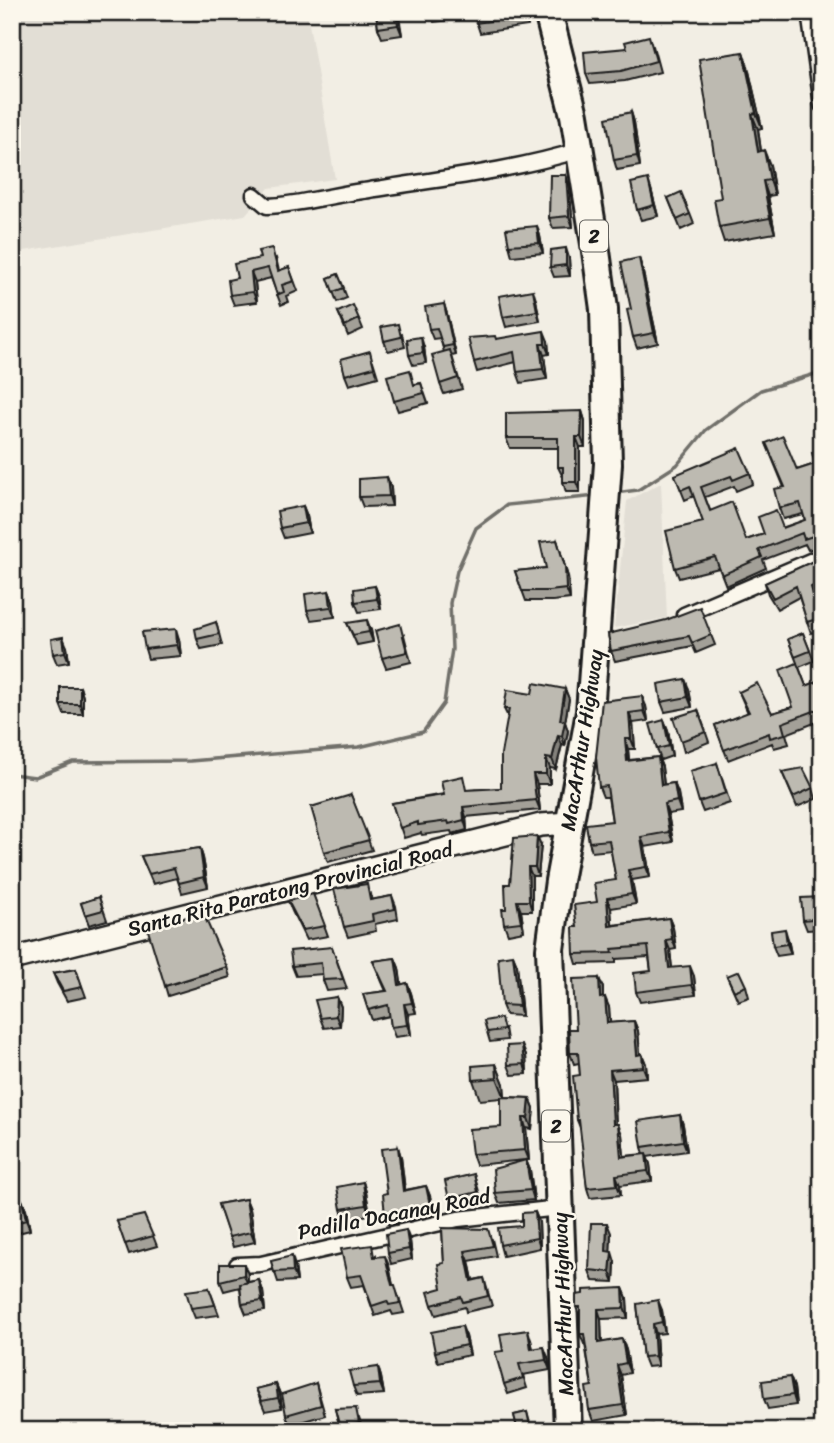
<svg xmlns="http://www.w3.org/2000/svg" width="834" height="1443" font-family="Sriracha,sans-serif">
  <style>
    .built { fill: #e2ded5 }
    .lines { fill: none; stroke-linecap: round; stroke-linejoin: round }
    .stream { stroke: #716f6b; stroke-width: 3.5 }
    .street-casing { stroke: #1c1c1c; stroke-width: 19 }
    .secondary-casing { stroke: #1c1c1c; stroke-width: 26 }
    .highway-casing { stroke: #1c1c1c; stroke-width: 32 }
    .street { stroke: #fbf7ec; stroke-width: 14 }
    .secondary { stroke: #fbf7ec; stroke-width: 21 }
    .highway { stroke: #fbf7ec; stroke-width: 26 }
    .wall { fill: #a3a098; stroke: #1c1c1c; stroke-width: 2 }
    .shaded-wall { fill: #84827c; stroke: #1c1c1c; stroke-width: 2 }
    .building { fill: #bdbab1; stroke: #1c1c1c; stroke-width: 2 }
    .labels { text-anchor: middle; stroke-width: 5; stroke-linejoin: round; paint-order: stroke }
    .shield { fill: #fbf7ec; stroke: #5f5e5a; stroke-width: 2 }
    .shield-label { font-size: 19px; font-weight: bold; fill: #1c1c1c }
    .street-label { font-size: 21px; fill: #1c1c1c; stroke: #fbf7ec }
  </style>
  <rect width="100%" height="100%" fill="#f2eee4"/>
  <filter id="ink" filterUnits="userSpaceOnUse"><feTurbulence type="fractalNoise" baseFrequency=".0143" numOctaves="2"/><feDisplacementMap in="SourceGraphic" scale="14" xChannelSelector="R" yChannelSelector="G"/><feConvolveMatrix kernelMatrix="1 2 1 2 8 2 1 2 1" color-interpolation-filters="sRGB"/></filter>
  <g filter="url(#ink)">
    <path class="built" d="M 12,12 L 117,12 L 119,16 L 148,12 L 307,12 L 335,179 L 269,188 L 245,215 L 12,253 Z
      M 661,483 L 667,618 L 614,628 L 627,501 Z"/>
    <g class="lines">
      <path class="stream" d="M 615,493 L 638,490 L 677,465 L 706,430 L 761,390 L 822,372
        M 12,774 L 35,777 L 73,762 L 190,761 L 359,747 L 423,732 L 444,703 L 452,649 L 450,603 L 457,571 L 476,528 L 507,505 L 597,496"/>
      <defs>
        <path id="street" d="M 809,12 L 822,105
          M 254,195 L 267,206 C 299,205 331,195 363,191 C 436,179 508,172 580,150
          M 684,615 L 822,556
          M 237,1265 L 261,1264 L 458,1219 L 559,1208"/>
        <path id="secondary" d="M 12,959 L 541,825 L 569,823"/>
        <path id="highway" d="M 548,12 L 574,115 L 595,244 L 604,309 L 608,464 L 590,712 L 559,881 L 550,949 L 568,1431"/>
      </defs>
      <use href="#street" class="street-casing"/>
      <use href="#secondary" class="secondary-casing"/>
      <use href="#highway" class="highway-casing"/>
      <use href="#street" class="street"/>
      <use href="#secondary" class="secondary"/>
      <use href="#highway" class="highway"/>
    </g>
    <path class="wall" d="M 376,12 L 397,12 L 402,35 L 382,38 L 378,28 Z
      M 431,12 L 469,12 L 469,15 L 450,17 L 450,20 L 434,22 Z
      M 473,12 L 526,12 L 528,26 L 480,33 Z
      M 653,46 L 660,72 L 625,81 L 590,84 L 586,74 L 627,48 Z
      M 743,52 L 748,67 L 762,128 L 758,129 L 761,151 L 770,165 L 775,195 L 768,196 L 775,233 L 724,242 L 719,227 L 721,198 Z
      M 631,112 L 634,122 L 640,166 L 617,170 L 614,160 Z
      M 566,175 L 569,185 L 573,227 L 553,228 L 549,218 Z
      M 651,189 L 658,216 L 641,220 L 637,210 Z
      M 668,198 L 690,214 L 694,224 L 681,230 Z
      M 537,226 L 540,236 L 543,253 L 512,256 L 509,245 Z
      M 276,258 L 279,271 L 289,267 L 298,291 L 286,296 L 288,302 L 281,305 L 271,278 L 255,282 L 257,302 L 234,305 L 230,295 L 237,278 Z
      M 569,258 L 570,276 L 554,277 L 550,267 Z
      M 639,258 L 642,268 L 658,343 L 637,348 L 633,337 L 631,309 Z
      M 338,274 L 347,298 L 337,302 L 328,278 Z
      M 536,300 L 540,321 L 506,327 L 503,317 Z
      M 444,304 L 447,314 L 456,355 L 452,356 L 462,389 L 444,394 L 440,384 L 444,352 L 440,338 L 433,339 L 429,329 Z
      M 338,312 L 359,319 L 363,329 L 348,336 Z
      M 402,334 L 405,347 L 388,351 L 384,341 Z
      M 496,339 L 548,341 L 549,354 L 544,355 L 547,379 L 521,383 L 517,372 L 516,362 L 477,372 L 474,362 Z
      M 424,347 L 426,363 L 413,365 L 409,355 Z
      M 373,361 L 378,377 L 349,385 L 345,375 Z
      M 421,383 L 428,403 L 398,411 L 394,401 L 415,384 Z
      M 582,411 L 585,421 L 585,447 L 580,447 L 580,492 L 566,492 L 563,482 L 563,477 L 558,467 L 558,448 L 510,448 L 506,438 Z
      M 822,431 L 822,545 L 808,550 L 805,544 L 763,560 L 766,568 L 726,586 L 719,568 L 679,578 L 675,568 L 703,522 L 694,496 L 685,500 L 675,475 L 750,473 L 753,484 L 736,491 L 734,486 L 705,497 L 710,510 L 746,540 L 805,520 L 803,514 L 783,519 L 779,508 L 784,487 L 766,443 L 797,470 L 815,464 L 821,451 Z
      M 387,477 L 391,488 L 392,506 L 363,507 L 359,497 Z
      M 303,506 L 307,516 L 310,533 L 284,538 L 280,528 Z
      M 557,540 L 568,577 L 570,599 L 553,601 L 526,601 L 515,571 L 546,568 Z
      M 822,557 L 822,594 L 815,598 L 822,621 L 822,630 L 811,633 L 799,597 L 777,609 L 768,594 L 765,583 Z
      M 375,586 L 379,596 L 381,609 L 359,612 L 355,602 Z
      M 329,591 L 333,602 L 335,617 L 311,620 L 307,610 Z
      M 216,622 L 222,645 L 201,649 L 197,639 Z
      M 347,623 L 371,630 L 373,642 L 357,645 Z
      M 803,633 L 814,661 L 799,667 L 806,686 L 822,680 L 822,720 L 786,734 L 789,744 L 774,748 L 772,743 L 728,760 L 715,725 L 748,713 L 739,692 L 772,713 L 793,707 L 797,663 L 788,639 Z
      M 608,634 L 711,635 L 715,645 L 696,653 L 693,646 L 615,661 L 611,651 Z
      M 404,635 L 411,662 L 386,668 L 382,658 Z
      M 179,639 L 181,656 L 148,659 L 145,649 Z
      M 67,647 L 69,662 L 57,664 L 53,654 Z
      M 80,687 L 83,697 L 83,714 L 64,714 L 60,704 Z
      M 565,689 L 569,699 L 565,722 L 568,731 L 565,746 L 562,745 L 556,769 L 550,768 L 550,784 L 537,784 L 540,810 L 466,817 L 467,830 L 452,834 L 451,831 L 422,835 L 421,833 L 404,838 L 392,803 L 467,790 L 501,788 L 508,717 L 504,709 L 532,694 Z
      M 689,689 L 692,707 L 665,712 L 661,702 Z
      M 602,701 L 646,706 L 648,721 L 633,723 L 635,749 L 628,749 L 629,760 L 658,757 L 662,767 L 664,785 L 674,783 L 678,793 L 681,812 L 668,814 L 673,842 L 645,847 L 650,877 L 632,880 L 636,904 L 611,908 L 612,925 L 669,918 L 673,928 L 676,949 L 670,950 L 672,968 L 694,976 L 696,995 L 640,1002 L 636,992 L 651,971 L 649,957 L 616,959 L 616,963 L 577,964 L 574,954 L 577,927 L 616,880 L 611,850 L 592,852 L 589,842 L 612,821 L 608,797 L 603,797 L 599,787 Z
      M 698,710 L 709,742 L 684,752 L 681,741 Z
      M 664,720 L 668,730 L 672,756 L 661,760 L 657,749 Z
      M 717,763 L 730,803 L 703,812 L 699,802 Z
      M 782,772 L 813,788 L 816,799 L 797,807 Z
      M 351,795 L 372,850 L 328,862 L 324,852 Z
      M 541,845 L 538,876 L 532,876 L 532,911 L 521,911 L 524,931 L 508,934 L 504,924 L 510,884 Z
      M 200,848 L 203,858 L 208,887 L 182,893 L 177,878 L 153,884 L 141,856 Z
      M 313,894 L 328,936 L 306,940 L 292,911 L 288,901 Z
      M 371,894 L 372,900 L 392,896 L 396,906 L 398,919 L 375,924 L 376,931 L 348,937 L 344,927 Z
      M 99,897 L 107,920 L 89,925 L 81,903 Z
      M 822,897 L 822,929 L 807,930 L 803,920 Z
      M 788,939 L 791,954 L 777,956 L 773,946 Z
      M 332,947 L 347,989 L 327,991 L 323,980 L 323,974 L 296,976 L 292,966 Z
      M 513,955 L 517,965 L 522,1016 L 506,1015 L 502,1005 Z
      M 395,958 L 399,968 L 401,985 L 407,983 L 411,993 L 416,1013 L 408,1014 L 411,1035 L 395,1037 L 391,1027 L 390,1016 L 372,1020 L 363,994 L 386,991 L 373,961 Z
      M 227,967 L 230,977 L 168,996 L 165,986 Z
      M 76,969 L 86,997 L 67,1001 L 57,983 L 53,973 Z
      M 727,976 L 746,986 L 749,997 L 738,1001 Z
      M 599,978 L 603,988 L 603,997 L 609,1007 L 610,1023 L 634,1021 L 638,1031 L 640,1054 L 642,1054 L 646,1064 L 647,1077 L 614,1080 L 616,1124 L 622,1134 L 624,1156 L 644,1154 L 642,1147 L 680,1115 L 683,1125 L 687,1151 L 647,1157 L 650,1164 L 652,1181 L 620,1185 L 621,1195 L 590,1198 L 587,1188 L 581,1130 L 577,1120 L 580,1075 L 579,1063 L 574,1064 L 570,1053 L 576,1029 Z
      M 337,997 L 341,1007 L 340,1026 L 324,1028 L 320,1018 Z
      M 505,1028 L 507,1040 L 490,1042 L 487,1032 Z
      M 526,1055 L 527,1074 L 512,1075 L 508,1065 Z
      M 496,1064 L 504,1084 L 505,1097 L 530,1098 L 534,1108 L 532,1129 L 526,1128 L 529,1160 L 526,1160 L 530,1170 L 534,1200 L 499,1203 L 495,1193 L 525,1160 L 476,1165 L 472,1154 L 501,1127 L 501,1098 L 480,1100 L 473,1080 Z
      M 398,1147 L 401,1157 L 405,1190 L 426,1186 L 430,1196 L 434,1215 L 389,1225 L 385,1215 L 387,1193 Z
      M 12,1150 L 20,1176 L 12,1178 Z
      M 474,1174 L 482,1202 L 453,1209 L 449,1199 Z
      M 363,1182 L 366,1192 L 370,1215 L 344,1219 L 341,1209 Z
      M 246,1199 L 250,1209 L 255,1242 L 233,1247 L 218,1204 Z
      M 22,1200 L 26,1210 L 30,1230 L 14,1234 L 12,1231 L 12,1202 Z
      M 535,1212 L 539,1222 L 540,1248 L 503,1256 L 500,1245 L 522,1226 Z
      M 117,1221 L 153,1236 L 157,1246 L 129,1254 Z
      M 442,1228 L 492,1239 L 496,1256 L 469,1261 L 473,1280 L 484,1278 L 492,1306 L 466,1312 L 465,1307 L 436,1315 L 432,1305 L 442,1288 L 444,1263 Z
      M 611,1233 L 610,1252 L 615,1262 L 614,1282 L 593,1281 L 589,1270 Z
      M 410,1240 L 412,1259 L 391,1264 L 388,1253 Z
      M 376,1255 L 376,1257 L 389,1266 L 393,1285 L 398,1295 L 404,1313 L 393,1315 L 391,1311 L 375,1316 L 364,1285 L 351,1287 L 347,1277 Z
      M 271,1261 L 295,1266 L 297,1281 L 278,1282 Z
      M 220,1264 L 248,1274 L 248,1282 L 259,1280 L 263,1291 L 265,1311 L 246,1314 L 242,1304 L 240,1287 L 224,1291 L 220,1281 Z
      M 209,1288 L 219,1315 L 195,1318 L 191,1308 Z
      M 623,1288 L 627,1298 L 628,1318 L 601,1319 L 602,1343 L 622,1339 L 626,1350 L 630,1373 L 621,1375 L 627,1415 L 593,1421 L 589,1410 L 592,1386 L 585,1344 L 584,1344 L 580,1334 L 580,1317 L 576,1307 L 583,1294 Z
      M 637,1304 L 662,1310 L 665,1333 L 656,1334 L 658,1366 L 647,1367 L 643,1357 Z
      M 466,1336 L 470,1355 L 438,1362 L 435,1352 Z
      M 531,1340 L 533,1349 L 548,1357 L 550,1370 L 523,1375 L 527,1388 L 508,1394 L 504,1384 L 503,1351 Z
      M 378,1367 L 381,1377 L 384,1394 L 357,1396 L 353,1386 Z
      M 790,1377 L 794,1387 L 796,1405 L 768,1409 L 764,1399 Z
      M 316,1383 L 325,1415 L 290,1425 L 286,1415 Z
      M 276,1384 L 280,1394 L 282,1408 L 265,1411 L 256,1389 Z
      M 335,1409 L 359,1418 L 363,1431 L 341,1431 Z
      M 527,1412 L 532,1431 L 518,1431 L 514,1415 Z"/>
    <path class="shaded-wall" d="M 396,12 L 397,12 L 399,16 L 402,35 L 398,25 Z
      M 743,52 L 748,67 L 762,128 L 756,113 Z
      M 631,112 L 634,122 L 640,166 L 637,156 Z
      M 752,114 L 758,129 L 763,167 L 758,152 Z
      M 764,150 L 770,165 L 775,195 L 770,180 Z
      M 566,175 L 569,185 L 573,227 L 569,216 Z
      M 648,179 L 651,189 L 658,216 L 654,205 Z
      M 763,181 L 768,196 L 775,233 L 770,218 Z
      M 537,226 L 540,236 L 543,253 L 539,243 Z
      M 566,248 L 569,258 L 570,276 L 566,265 Z
      M 639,258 L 642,268 L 658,343 L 654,333 Z
      M 251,272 L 255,282 L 257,302 L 253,292 Z
      M 533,290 L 536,300 L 540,321 L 537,311 Z
      M 444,304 L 447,314 L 456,355 L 453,345 Z
      M 544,331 L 548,341 L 549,354 L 545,344 Z
      M 421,337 L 424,347 L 426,363 L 423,353 Z
      M 540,344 L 544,355 L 547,379 L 543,369 Z
      M 582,411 L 585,421 L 585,447 L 581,437 Z
      M 576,437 L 580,447 L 580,492 L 576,482 Z
      M 387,477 L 391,488 L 392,506 L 389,496 Z
      M 303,506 L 307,516 L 310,533 L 306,523 Z
      M 557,540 L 568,577 L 570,599 L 566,589 Z
      M 375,586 L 379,596 L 381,609 L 377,599 Z
      M 329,591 L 333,602 L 335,617 L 331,607 Z
      M 367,620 L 371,630 L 373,642 L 369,632 Z
      M 176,629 L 179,639 L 181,656 L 177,645 Z
      M 63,637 L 67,647 L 69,662 L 65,652 Z
      M 685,679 L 689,689 L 692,707 L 688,697 Z
      M 80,687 L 83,697 L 83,714 L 80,704 Z
      M 565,689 L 569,699 L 565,722 L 568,731 L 565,746 L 562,736 L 560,720 Z
      M 642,696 L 646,706 L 648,721 L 644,711 Z
      M 629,713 L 633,723 L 635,749 L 631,739 Z
      M 664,720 L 668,730 L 672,756 L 669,746 Z
      M 558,735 L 562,745 L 556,769 L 552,759 Z
      M 625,739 L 628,749 L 630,771 L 627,761 Z
      M 658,757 L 662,767 L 665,795 L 661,785 Z
      M 546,758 L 550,768 L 550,784 L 546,774 Z
      M 533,774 L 537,784 L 540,810 L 536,800 Z
      M 674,783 L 678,793 L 681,812 L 677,801 Z
      M 664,804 L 668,814 L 673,842 L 669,832 Z
      M 463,807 L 466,817 L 467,830 L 464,820 Z
      M 537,836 L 541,845 L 538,876 L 535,867 Z
      M 641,837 L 645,847 L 650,877 L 646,867 Z
      M 200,848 L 203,858 L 208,887 L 204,877 Z
      M 528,867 L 532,876 L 532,911 L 529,901 Z
      M 628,870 L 632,880 L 636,904 L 632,894 Z
      M 607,898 L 611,908 L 613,936 L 609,926 Z
      M 517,901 L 521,911 L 524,931 L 521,922 Z
      M 669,918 L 673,928 L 676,949 L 672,939 Z
      M 785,929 L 788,939 L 791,954 L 787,944 Z
      M 666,940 L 670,950 L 673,978 L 669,968 Z
      M 513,955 L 517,965 L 522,1016 L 519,1006 Z
      M 395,958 L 399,968 L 403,995 L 399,985 Z
      M 690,966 L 694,976 L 696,995 L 692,985 Z
      M 599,978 L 603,988 L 603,1008 L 600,998 Z
      M 407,983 L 411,993 L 416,1013 L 412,1003 Z
      M 337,997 L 341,1007 L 340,1026 L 336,1016 Z
      M 605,997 L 609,1007 L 611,1033 L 607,1023 Z
      M 404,1004 L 408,1014 L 411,1035 L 407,1025 Z
      M 634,1021 L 638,1031 L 641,1065 L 637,1055 Z
      M 522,1045 L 526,1055 L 527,1074 L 524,1064 Z
      M 642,1054 L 646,1064 L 647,1077 L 643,1067 Z
      M 496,1064 L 504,1084 L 505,1098 L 497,1078 Z
      M 610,1070 L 614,1080 L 616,1134 L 613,1124 Z
      M 530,1098 L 534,1108 L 532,1129 L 528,1118 Z
      M 680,1115 L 683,1125 L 687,1151 L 683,1141 Z
      M 523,1118 L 526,1128 L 529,1160 L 525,1150 Z
      M 618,1124 L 622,1134 L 625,1167 L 621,1157 Z
      M 398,1147 L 401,1157 L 406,1201 L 403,1191 Z
      M 646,1154 L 650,1164 L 652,1181 L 648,1171 Z
      M 526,1160 L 530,1170 L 534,1200 L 531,1190 Z
      M 616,1175 L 620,1185 L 621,1195 L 617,1185 Z
      M 363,1182 L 366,1192 L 370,1215 L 366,1205 Z
      M 426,1186 L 430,1196 L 434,1215 L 430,1205 Z
      M 246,1199 L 250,1209 L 255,1242 L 251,1232 Z
      M 22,1200 L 26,1210 L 30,1230 L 26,1220 Z
      M 535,1212 L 539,1222 L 540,1248 L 537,1238 Z
      M 607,1223 L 611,1233 L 610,1261 L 606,1251 Z
      M 406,1230 L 410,1240 L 412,1259 L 409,1249 Z
      M 465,1251 L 469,1261 L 475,1291 L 471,1281 Z
      M 612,1252 L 615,1262 L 614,1282 L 610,1272 Z
      M 292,1256 L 295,1266 L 297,1281 L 293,1271 Z
      M 385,1256 L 389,1266 L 395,1296 L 392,1285 Z
      M 244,1264 L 248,1274 L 248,1285 L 244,1275 Z
      M 259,1280 L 263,1291 L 265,1311 L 262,1301 Z
      M 623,1288 L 627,1298 L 628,1318 L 624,1308 Z
      M 658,1300 L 662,1310 L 665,1333 L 662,1322 Z
      M 598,1309 L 601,1319 L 602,1354 L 598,1343 Z
      M 653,1324 L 656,1334 L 658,1366 L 655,1356 Z
      M 462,1326 L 466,1336 L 470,1355 L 466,1345 Z
      M 528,1330 L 531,1340 L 535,1359 L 531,1349 Z
      M 622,1339 L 626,1350 L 630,1373 L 626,1363 Z
      M 544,1347 L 548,1357 L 550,1370 L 546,1360 Z
      M 617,1365 L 621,1375 L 627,1415 L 623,1405 Z
      M 378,1367 L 381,1377 L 384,1394 L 380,1384 Z
      M 790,1377 L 794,1387 L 796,1405 L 793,1395 Z
      M 276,1384 L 280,1394 L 282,1408 L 278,1398 Z"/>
    <path class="building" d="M 376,12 L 396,12 L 398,25 L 378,28 Z
      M 473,12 L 524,12 L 524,16 L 476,23 Z
      M 649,36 L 656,61 L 621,71 L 586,74 L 584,52 L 627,48 L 625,42 Z
      M 743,52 L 756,113 L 752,114 L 758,152 L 764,150 L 770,180 L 763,181 L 770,218 L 719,227 L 714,199 L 721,198 L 699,59 Z
      M 631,112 L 637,156 L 614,160 L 606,118 Z
      M 550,175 L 566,175 L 569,216 L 549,218 Z
      M 648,179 L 654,205 L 637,210 L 631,183 Z
      M 681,192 L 690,214 L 677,220 L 668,198 Z
      M 537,226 L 539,243 L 509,245 L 506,229 Z
      M 272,248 L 278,271 L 289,267 L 294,281 L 282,285 L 284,292 L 277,295 L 268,268 L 251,272 L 253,292 L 230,295 L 228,280 L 237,278 L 234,264 L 260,258 L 258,251 Z
      M 566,248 L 566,265 L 550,267 L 551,250 Z
      M 639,258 L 654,333 L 633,337 L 627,310 L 631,309 L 621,262 Z
      M 338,274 L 344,288 L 333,292 L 328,278 Z
      M 533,290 L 537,311 L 503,317 L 499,296 Z
      M 444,304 L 453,345 L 443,347 L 437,328 L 429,329 L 425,307 Z
      M 353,305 L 359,319 L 345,326 L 338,312 Z
      M 398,324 L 401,337 L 384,341 L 381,327 Z
      M 544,331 L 545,344 L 540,344 L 543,369 L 517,372 L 514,352 L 474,362 L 468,338 L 495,336 L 496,339 Z
      M 421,337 L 423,353 L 409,355 L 407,339 Z
      M 450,350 L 458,378 L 440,384 L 432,355 Z
      M 370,351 L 374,367 L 345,375 L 341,359 Z
      M 410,370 L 414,385 L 421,383 L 424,393 L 394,401 L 387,376 Z
      M 582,411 L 581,437 L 576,437 L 576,482 L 563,482 L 563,467 L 558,467 L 558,438 L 506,438 L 506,413 Z
      M 822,431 L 822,533 L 804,539 L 802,533 L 759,550 L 762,557 L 722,575 L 715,557 L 675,568 L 666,531 L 703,522 L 690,486 L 681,490 L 675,475 L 739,448 L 750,473 L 733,480 L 731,476 L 701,487 L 710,511 L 732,502 L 746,540 L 764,534 L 758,517 L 776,510 L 783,528 L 805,520 L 800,503 L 779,508 L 774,489 L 785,487 L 766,443 L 783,436 L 797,470 L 815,464 L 812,453 L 821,451 L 814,433 Z
      M 387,477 L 389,496 L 359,497 L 359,479 Z
      M 303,506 L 306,523 L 280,528 L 277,511 Z
      M 557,540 L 565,567 L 566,589 L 549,591 L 522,591 L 515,571 L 546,568 L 540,542 Z
      M 822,557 L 822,582 L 811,587 L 820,618 L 807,622 L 796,586 L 773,598 L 765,583 Z
      M 375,586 L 377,599 L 355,602 L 354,589 Z
      M 329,591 L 331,607 L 307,610 L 305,594 Z
      M 700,607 L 711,635 L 692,643 L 689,636 L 611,651 L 608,634 L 666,620 Z
      M 367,620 L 369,632 L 353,635 L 347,623 Z
      M 216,622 L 219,634 L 197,639 L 195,629 Z
      M 400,624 L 407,652 L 382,658 L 375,631 Z
      M 176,629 L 177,645 L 145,649 L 142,632 Z
      M 803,633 L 810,651 L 795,657 L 788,639 Z
      M 63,637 L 65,652 L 53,654 L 51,639 Z
      M 822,650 L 822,660 L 818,651 Z
      M 797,663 L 806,686 L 822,680 L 822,708 L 782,723 L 785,734 L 770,738 L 769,733 L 724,750 L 715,725 L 749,712 L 739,692 L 757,683 L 772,713 L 793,707 L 780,670 Z
      M 685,679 L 688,697 L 661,702 L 658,684 Z
      M 534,683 L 565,689 L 560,720 L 565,721 L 562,736 L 558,735 L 552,759 L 546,758 L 546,774 L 533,774 L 536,800 L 463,807 L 464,820 L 449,824 L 448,821 L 418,825 L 418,822 L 400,828 L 392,803 L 444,795 L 441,781 L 463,776 L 466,790 L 501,788 L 501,754 L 509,709 L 504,709 L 507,690 L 532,694 Z
      M 60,687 L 80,687 L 80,704 L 60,704 Z
      M 642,696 L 644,711 L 629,713 L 631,739 L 625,739 L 627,761 L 658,757 L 661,785 L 674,783 L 677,801 L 664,804 L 669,832 L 641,837 L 646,867 L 628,870 L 632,894 L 607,898 L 609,926 L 669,918 L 672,939 L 666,940 L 669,968 L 690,966 L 692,985 L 636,992 L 634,973 L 651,971 L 648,946 L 612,949 L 613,953 L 574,954 L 573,927 L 577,927 L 574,905 L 597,902 L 594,883 L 616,880 L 609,840 L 589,842 L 586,824 L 612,821 L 607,786 L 599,787 L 596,757 L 602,701 Z
      M 698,710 L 706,732 L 681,741 L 673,718 Z
      M 664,720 L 669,746 L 657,749 L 650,724 Z
      M 717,763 L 726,793 L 699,802 L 690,771 Z
      M 803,768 L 813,788 L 793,797 L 782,772 Z
      M 351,795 L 369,840 L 324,852 L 311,807 Z
      M 537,836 L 535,867 L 528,867 L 529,901 L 517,901 L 521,922 L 504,924 L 502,909 L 506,909 L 505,884 L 510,884 L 514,838 Z
      M 200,848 L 204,877 L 179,883 L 174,868 L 149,874 L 141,856 Z
      M 367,884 L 370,900 L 392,896 L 395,909 L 372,914 L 373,921 L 344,927 L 334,889 Z
      M 313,894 L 325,926 L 303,930 L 288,901 Z
      M 99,897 L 103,910 L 85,915 L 81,903 Z
      M 822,897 L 822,918 L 803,920 L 801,898 Z
      M 203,913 L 227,967 L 165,986 L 147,927 Z
      M 785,929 L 787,944 L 773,946 L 771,931 Z
      M 332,947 L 343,979 L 323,980 L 321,963 L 292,966 L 290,951 Z
      M 513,955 L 519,1006 L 502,1005 L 498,957 Z
      M 395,958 L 399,985 L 407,983 L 412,1003 L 404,1004 L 407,1025 L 391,1027 L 388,1005 L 368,1010 L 363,994 L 387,991 L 373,961 Z
      M 76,969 L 82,987 L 63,991 L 53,973 Z
      M 739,971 L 746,986 L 734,991 L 727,976 Z
      M 599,978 L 600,998 L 605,997 L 607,1023 L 634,1021 L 637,1055 L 642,1054 L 643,1067 L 610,1070 L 613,1124 L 618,1124 L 621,1157 L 646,1154 L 648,1171 L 616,1175 L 617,1185 L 587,1188 L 579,1120 L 577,1120 L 573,1076 L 580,1075 L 578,1053 L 570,1053 L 569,1029 L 576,1029 L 573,979 Z
      M 337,997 L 336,1016 L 320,1018 L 315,1000 Z
      M 501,1018 L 504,1030 L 487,1032 L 484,1021 Z
      M 522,1045 L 524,1064 L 508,1065 L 507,1046 Z
      M 496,1064 L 497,1078 L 473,1080 L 472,1066 Z
      M 501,1097 L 530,1098 L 528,1118 L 523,1118 L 525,1150 L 472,1154 L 469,1129 L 501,1127 Z
      M 680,1115 L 683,1141 L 642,1147 L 638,1121 Z
      M 398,1147 L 403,1191 L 426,1186 L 430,1205 L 385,1215 L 383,1194 L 387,1193 L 381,1149 Z
      M 12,1153 L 16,1166 L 12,1167 Z
      M 526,1160 L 531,1190 L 495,1193 L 493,1169 Z
      M 474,1174 L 478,1192 L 449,1199 L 445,1181 Z
      M 363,1182 L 366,1205 L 341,1209 L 337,1187 Z
      M 246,1199 L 251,1232 L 229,1237 L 218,1204 Z
      M 22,1200 L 26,1220 L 12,1224 L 12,1202 Z
      M 535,1212 L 537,1238 L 500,1245 L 498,1228 L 522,1226 L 522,1213 Z
      M 144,1215 L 153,1236 L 125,1244 L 117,1221 Z
      M 591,1223 L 607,1223 L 606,1251 L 612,1252 L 610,1272 L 589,1270 Z
      M 442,1228 L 488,1229 L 493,1246 L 465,1251 L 471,1281 L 484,1278 L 488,1296 L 463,1302 L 461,1297 L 432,1305 L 428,1292 L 442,1288 L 438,1264 L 444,1263 Z
      M 406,1230 L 409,1249 L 388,1253 L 386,1234 Z
      M 372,1245 L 374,1257 L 385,1256 L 392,1285 L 395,1285 L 400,1303 L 389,1305 L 387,1301 L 372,1306 L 361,1275 L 347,1277 L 341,1249 Z
      M 292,1256 L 293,1271 L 274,1272 L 271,1261 Z
      M 220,1264 L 244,1264 L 244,1275 L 220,1281 Z
      M 259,1280 L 262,1301 L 242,1304 L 240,1284 Z
      M 209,1288 L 215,1305 L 191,1308 L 186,1291 Z
      M 623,1288 L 624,1308 L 598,1309 L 598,1343 L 622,1339 L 626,1363 L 617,1365 L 623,1405 L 589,1410 L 586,1387 L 592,1386 L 584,1334 L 580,1334 L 580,1307 L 576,1307 L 576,1295 L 583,1294 L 583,1290 Z
      M 658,1300 L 662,1322 L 653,1324 L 655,1356 L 643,1357 L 637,1304 Z
      M 462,1326 L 466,1345 L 435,1352 L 431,1332 Z
      M 528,1330 L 531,1349 L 544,1347 L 546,1360 L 519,1364 L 523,1378 L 504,1384 L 495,1352 L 503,1351 L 500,1334 Z
      M 378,1367 L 380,1384 L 353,1386 L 349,1371 Z
      M 790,1377 L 793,1395 L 764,1399 L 762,1381 Z
      M 316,1383 L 321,1405 L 286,1415 L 282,1394 Z
      M 276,1384 L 278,1398 L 262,1401 L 256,1389 Z
      M 356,1408 L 359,1423 L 340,1428 L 335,1409 Z
      M 527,1412 L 530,1426 L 517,1428 L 514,1415 Z
      M 652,1425 L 652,1431 L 601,1431 L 601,1429 Z"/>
  </g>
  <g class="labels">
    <g class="shield">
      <rect x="580" y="220.5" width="28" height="31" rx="5"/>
      <rect x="542" y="1110.5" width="28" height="31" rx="5"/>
    </g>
    <g class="shield-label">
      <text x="594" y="243">2</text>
      <text x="556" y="1133">2</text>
    </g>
    <g class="street-label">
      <text transform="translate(582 740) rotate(-81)" y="7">MacArthur Highway</text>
      <text transform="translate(290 889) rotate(-14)" y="7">Santa Rita Paratong Provincial Road</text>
      <text transform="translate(394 1214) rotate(-11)" y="7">Padilla Dacanay Road</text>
      <text transform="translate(563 1304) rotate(-92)" y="7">MacArthur Highway</text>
    </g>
  </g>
  <rect width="834" height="1443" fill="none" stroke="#fbf7ec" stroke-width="42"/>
  <rect x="21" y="21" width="792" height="1401" fill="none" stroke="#1c1c1c" stroke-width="2.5" filter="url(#ink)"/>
</svg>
